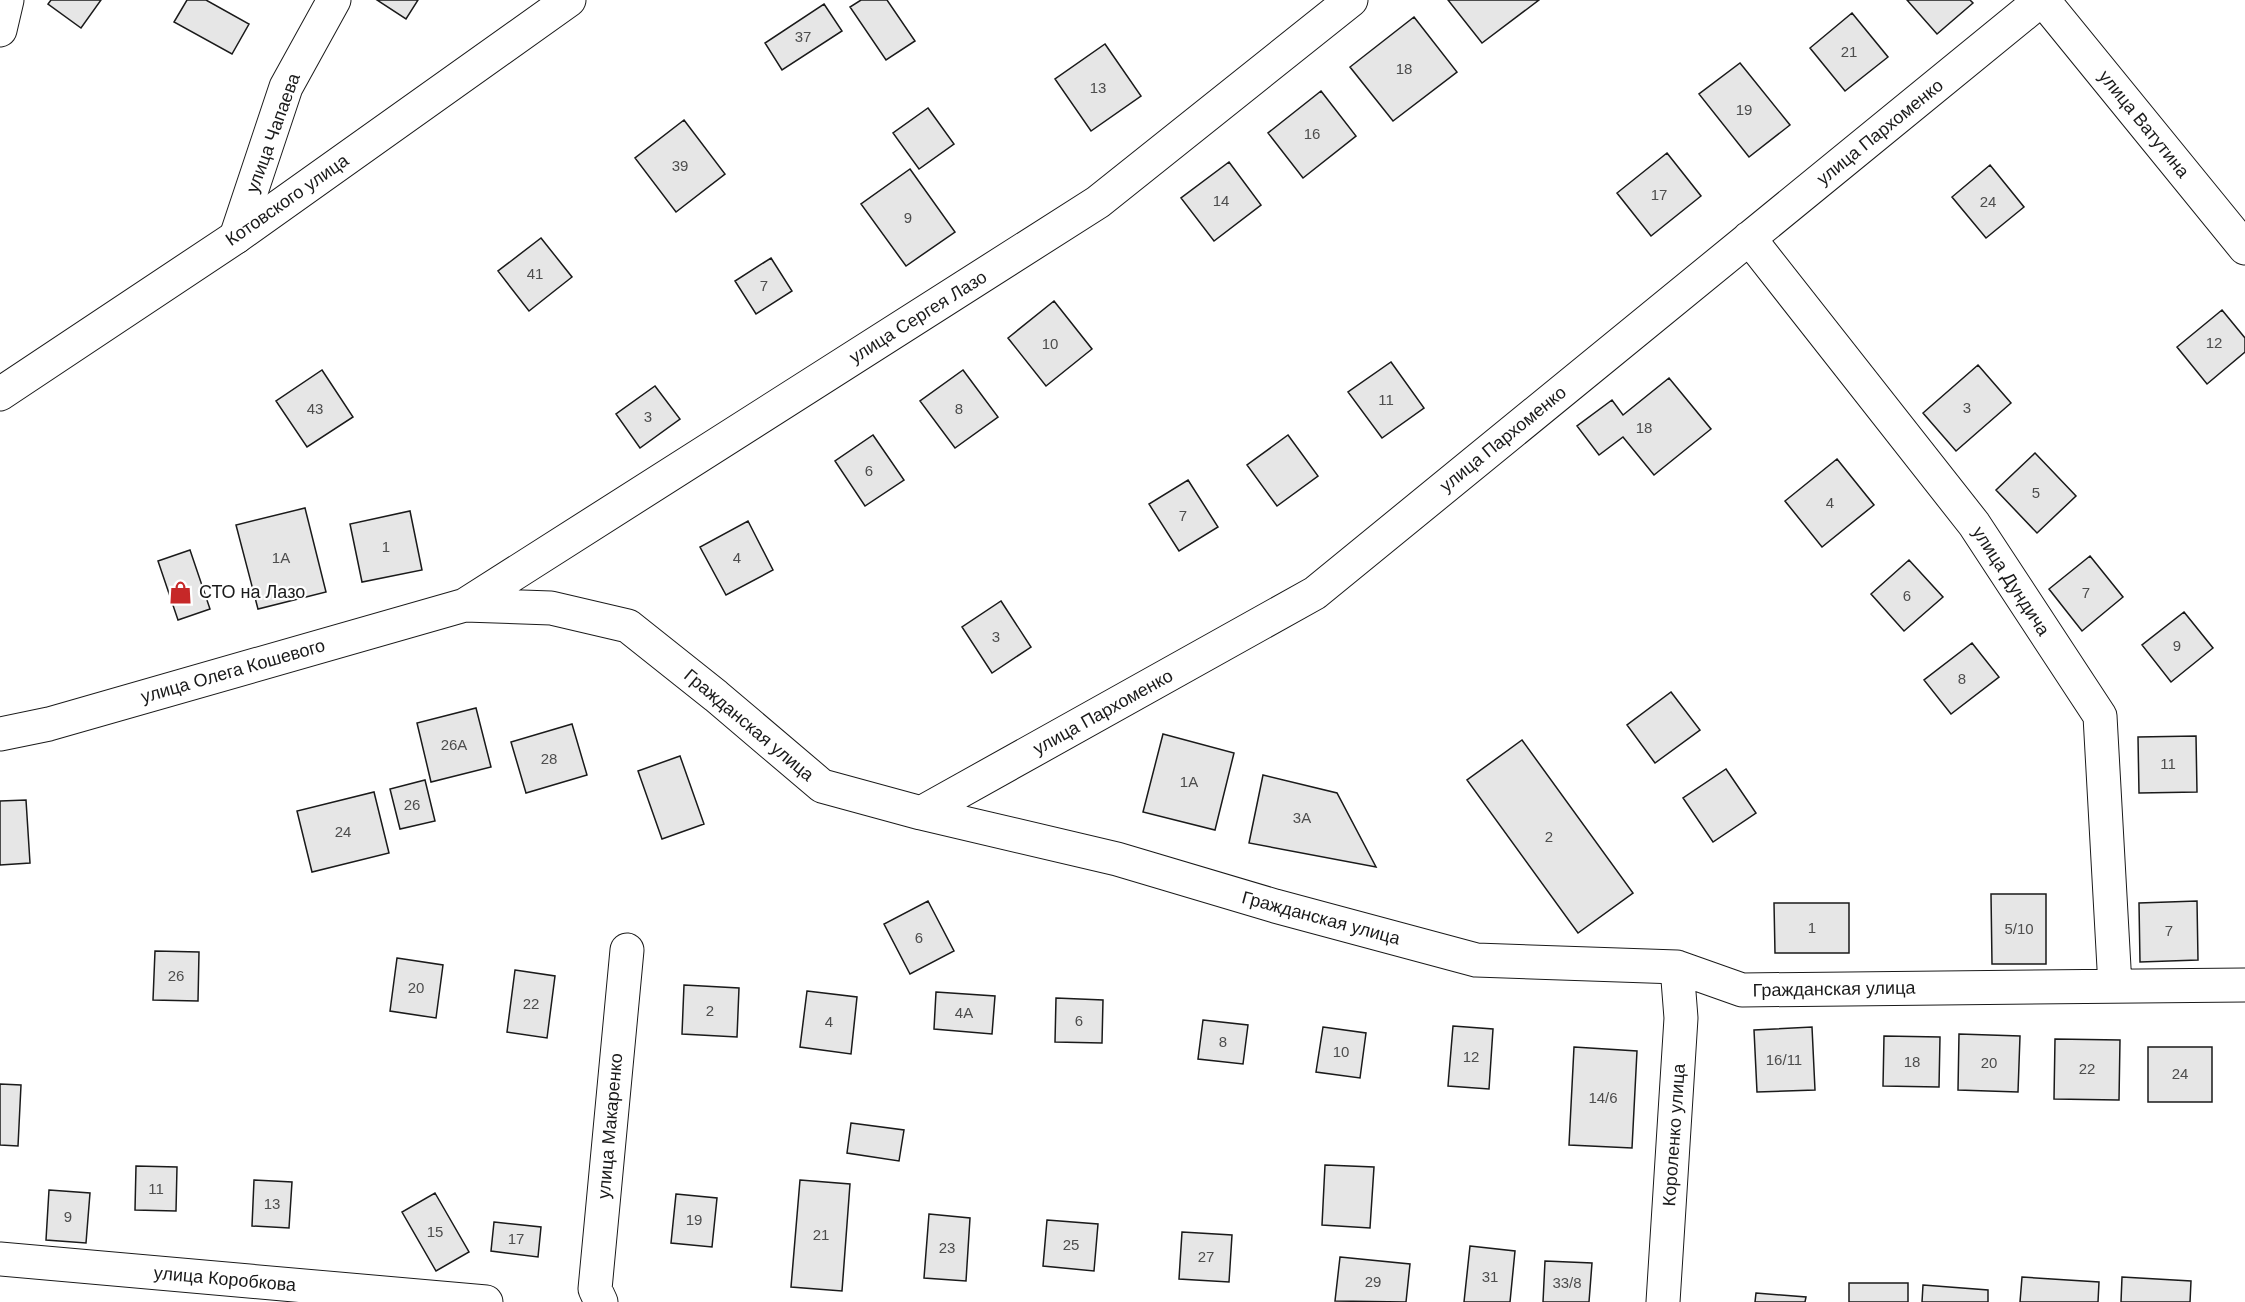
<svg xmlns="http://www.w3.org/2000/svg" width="2245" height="1302" font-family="Arial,sans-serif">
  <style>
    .building { fill: #e6e6e6; stroke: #1a1a1a; stroke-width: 1.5 }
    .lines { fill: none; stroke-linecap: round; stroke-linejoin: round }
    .minor-casing { stroke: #1a1a1a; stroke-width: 35 }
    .major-casing { stroke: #1a1a1a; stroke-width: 35 }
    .minor { stroke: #fff; stroke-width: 33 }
    .major { stroke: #fff; stroke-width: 33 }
    .labels { text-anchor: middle; stroke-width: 4.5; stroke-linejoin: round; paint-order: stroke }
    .number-label { font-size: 15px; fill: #4d4d4d }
    .street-label { font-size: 18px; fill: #1a1a1a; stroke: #fff }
    .poi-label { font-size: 18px; fill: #1a1a1a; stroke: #fff; text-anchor: start }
  </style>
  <rect width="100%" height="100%" fill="#fff"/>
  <path class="building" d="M 51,0 L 101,0 L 81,28 L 48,4 Z
    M 187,0 L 206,0 L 249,24 L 232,54 L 174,22 Z
    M 377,0 L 418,0 L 406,19 Z
    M 861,0 L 887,0 L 915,41 L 886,60 L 850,7 Z
    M 1448,0 L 1539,0 L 1482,43 Z
    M 1907,0 L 1970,0 L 1973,3 L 1937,34 Z
    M 824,4 L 842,31 L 782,70 L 765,43 Z
    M 1852,13 L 1888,57 L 1845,91 L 1810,48 Z
    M 1414,17 L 1457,72 L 1393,121 L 1350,67 Z
    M 1105,44 L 1141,96 L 1091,131 L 1055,79 Z
    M 1740,63 L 1790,125 L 1749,157 L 1699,94 Z
    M 1321,91 L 1356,136 L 1303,178 L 1268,133 Z
    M 928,108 L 954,144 L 919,169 L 893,133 Z
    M 684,120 L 725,174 L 676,212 L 635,158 Z
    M 1667,153 L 1701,196 L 1651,236 L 1617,193 Z
    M 1229,162 L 1261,205 L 1214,241 L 1181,198 Z
    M 1990,165 L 2024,207 L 1986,238 L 1952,197 Z
    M 910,169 L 955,232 L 906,266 L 861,204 Z
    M 541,238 L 572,277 L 529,311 L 498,271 Z
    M 771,258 L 792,291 L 756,314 L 735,281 Z
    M 1054,301 L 1092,349 L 1046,386 L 1008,338 Z
    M 2222,310 L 2245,338 L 2245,352 L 2207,384 L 2177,347 Z
    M 1391,362 L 1424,408 L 1382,438 L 1348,392 Z
    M 1978,365 L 2011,403 L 1956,451 L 1923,413 Z
    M 322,370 L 353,417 L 307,447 L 276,401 Z
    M 963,370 L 998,417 L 955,448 L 920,401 Z
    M 1669,378 L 1711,429 L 1654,475 L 1623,437 L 1599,455 L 1577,426 L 1612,400 L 1623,415 Z
    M 655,386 L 680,419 L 640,448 L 616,414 Z
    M 873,435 L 904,480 L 865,506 L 835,461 Z
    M 1288,435 L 1318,476 L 1277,506 L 1247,465 Z
    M 2035,453 L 2076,496 L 2037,533 L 1996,490 Z
    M 1837,459 L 1874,505 L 1822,547 L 1785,501 Z
    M 1188,480 L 1218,527 L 1179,551 L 1149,504 Z
    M 305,508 L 326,592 L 258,609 L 236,525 Z
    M 410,511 L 422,570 L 362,582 L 350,524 Z
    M 748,521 L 773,570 L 726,595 L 700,547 Z
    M 190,550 L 210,609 L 178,620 L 158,561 Z
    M 2090,556 L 2123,597 L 2082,631 L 2049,589 Z
    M 1909,560 L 1943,597 L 1904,631 L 1871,594 Z
    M 1001,601 L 1031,647 L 992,673 L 962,627 Z
    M 2184,612 L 2213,648 L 2171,682 L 2142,645 Z
    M 1972,643 L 1999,677 L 1951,714 L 1924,680 Z
    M 1671,692 L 1700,730 L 1655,763 L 1627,725 Z
    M 476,708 L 491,767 L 431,782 L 417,723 Z
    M 572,724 L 587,775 L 526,793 L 511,742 Z
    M 1163,734 L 1234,753 L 1215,830 L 1143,812 Z
    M 2196,736 L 2197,792 L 2139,793 L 2138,737 Z
    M 1522,740 L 1633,893 L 1578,933 L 1467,780 Z
    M 680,756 L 704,824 L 662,839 L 638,771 Z
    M 1726,769 L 1756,813 L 1713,842 L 1683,798 Z
    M 1263,775 L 1337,793 L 1376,867 L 1249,843 Z
    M 425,780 L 435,821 L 400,829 L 390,789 Z
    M 374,792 L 389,853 L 312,872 L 297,811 Z
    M 26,800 L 30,863 L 0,865 L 0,801 Z
    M 1991,894 L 2046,894 L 2046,964 L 1992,964 Z
    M 928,901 L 954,951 L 910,974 L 884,924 Z
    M 2197,901 L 2198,960 L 2140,962 L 2139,903 Z
    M 1774,903 L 1849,903 L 1849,953 L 1775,953 Z
    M 155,951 L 199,952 L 198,1001 L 153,1000 Z
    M 397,958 L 443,965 L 436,1018 L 390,1011 Z
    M 515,970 L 555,976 L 547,1038 L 507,1032 Z
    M 684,985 L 739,988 L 737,1037 L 682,1034 Z
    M 807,991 L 857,997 L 851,1054 L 800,1047 Z
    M 936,992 L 995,996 L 992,1034 L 934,1029 Z
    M 1056,998 L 1103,1000 L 1102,1043 L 1055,1042 Z
    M 1203,1020 L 1248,1025 L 1243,1064 L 1198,1059 Z
    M 1453,1026 L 1493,1029 L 1489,1089 L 1448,1086 Z
    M 1323,1027 L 1366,1033 L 1360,1078 L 1316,1072 Z
    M 1812,1027 L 1815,1090 L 1757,1092 L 1754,1030 Z
    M 1959,1034 L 2020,1036 L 2018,1092 L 1958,1090 Z
    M 1884,1036 L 1940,1037 L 1939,1087 L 1883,1086 Z
    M 2055,1039 L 2120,1040 L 2119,1100 L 2054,1099 Z
    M 1574,1047 L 1637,1051 L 1632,1148 L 1569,1145 Z
    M 2148,1047 L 2212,1047 L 2212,1102 L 2148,1102 Z
    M 0,1084 L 21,1085 L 18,1146 L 0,1145 Z
    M 851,1123 L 904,1130 L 899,1161 L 847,1153 Z
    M 1325,1165 L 1374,1167 L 1370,1228 L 1322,1225 Z
    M 136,1166 L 177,1167 L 176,1211 L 135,1210 Z
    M 254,1180 L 292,1182 L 289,1228 L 252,1226 Z
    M 800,1180 L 850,1184 L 842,1291 L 791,1287 Z
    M 49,1190 L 90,1193 L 86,1243 L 46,1240 Z
    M 435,1193 L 469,1252 L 436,1271 L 402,1212 Z
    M 676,1194 L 717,1198 L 712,1247 L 671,1243 Z
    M 929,1214 L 970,1218 L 966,1281 L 924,1278 Z
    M 1047,1220 L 1098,1224 L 1094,1271 L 1043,1266 Z
    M 494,1222 L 541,1227 L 538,1257 L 491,1251 Z
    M 1182,1232 L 1232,1235 L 1229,1282 L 1179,1279 Z
    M 1470,1246 L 1515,1251 L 1510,1302 L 1464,1302 Z
    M 1340,1257 L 1410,1264 L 1406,1302 L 1335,1301 Z
    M 1545,1261 L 1592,1263 L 1589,1302 L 1543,1302 Z
    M 2022,1277 L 2099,1282 L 2098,1302 L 2020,1302 Z
    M 2122,1277 L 2191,1281 L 2190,1302 L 2121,1302 Z
    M 1849,1283 L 1908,1283 L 1908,1302 L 1849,1302 Z
    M 1923,1285 L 1988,1290 L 1988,1302 L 1922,1302 Z
    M 1756,1293 L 1806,1297 L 1805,1302 L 1755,1302 Z"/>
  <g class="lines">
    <defs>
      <path id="minor" d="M 2043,0 L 2245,248
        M 0,30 L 7,0
        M 236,237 L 286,87 L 334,0
        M 1749,238 L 1974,524 L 2100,716 L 2115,986
        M 465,605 L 551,608 L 628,626 L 716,696 L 822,786 L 921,813 L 1117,859 L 1275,906 L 1476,960 L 1677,967 L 1742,990 L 2245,985
        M 0,734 L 49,724 L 465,605 L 1098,202 L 1351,0
        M 921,813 L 1315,593 L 2041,0
        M 0,1259 L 486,1302
        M 601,1302 L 595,1289 L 627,950
        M 1663,1302 L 1681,1018 L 1677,967"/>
      <path id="major" d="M 0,394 L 236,237 L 569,0"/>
    </defs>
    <use href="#minor" class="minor-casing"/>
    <use href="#major" class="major-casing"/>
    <use href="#minor" class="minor"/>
    <use href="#major" class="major"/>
  </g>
  <defs>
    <symbol id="shop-bare" viewBox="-9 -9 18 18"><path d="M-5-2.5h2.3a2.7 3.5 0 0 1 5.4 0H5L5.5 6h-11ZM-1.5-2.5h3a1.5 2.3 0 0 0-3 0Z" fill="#c62828" stroke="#fff" stroke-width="2.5" paint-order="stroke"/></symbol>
  </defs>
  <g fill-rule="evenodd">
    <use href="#shop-bare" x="164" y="576" width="33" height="33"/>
  </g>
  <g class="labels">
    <g class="number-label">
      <text x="803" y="42">37</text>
      <text x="1849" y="57">21</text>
      <text x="1404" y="74">18</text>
      <text x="1098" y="93">13</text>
      <text x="1744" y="115">19</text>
      <text x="1312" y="139">16</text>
      <text x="680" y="171">39</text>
      <text x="1659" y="200">17</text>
      <text x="1221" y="206">14</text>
      <text x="1988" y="207">24</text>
      <text x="908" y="223">9</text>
      <text x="535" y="279">41</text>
      <text x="764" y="291">7</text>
      <text x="2214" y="348">12</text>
      <text x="1050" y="349">10</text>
      <text x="1386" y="405">11</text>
      <text x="1967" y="413">3</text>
      <text x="315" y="414">43</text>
      <text x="959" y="414">8</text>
      <text x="648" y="422">3</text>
      <text x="1644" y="433">18</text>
      <text x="869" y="476">6</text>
      <text x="2036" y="498">5</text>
      <text x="1830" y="508">4</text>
      <text x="1183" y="521">7</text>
      <text x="386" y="552">1</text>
      <text x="281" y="563">1А</text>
      <text x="737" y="563">4</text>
      <text x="2086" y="598">7</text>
      <text x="1907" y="601">6</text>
      <text x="996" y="642">3</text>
      <text x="2177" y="651">9</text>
      <text x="1962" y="684">8</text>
      <text x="454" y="750">26А</text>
      <text x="549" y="764">28</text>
      <text x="2168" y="769">11</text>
      <text x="1189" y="787">1А</text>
      <text x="412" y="810">26</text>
      <text x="1302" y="823">3А</text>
      <text x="343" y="837">24</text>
      <text x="1549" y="842">2</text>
      <text x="1812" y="933">1</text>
      <text x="2019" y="934">5/10</text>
      <text x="2169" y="936">7</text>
      <text x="919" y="943">6</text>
      <text x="176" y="981">26</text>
      <text x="416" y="993">20</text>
      <text x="531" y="1009">22</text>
      <text x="710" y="1016">2</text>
      <text x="964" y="1018">4А</text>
      <text x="1079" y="1026">6</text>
      <text x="829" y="1027">4</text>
      <text x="1223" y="1047">8</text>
      <text x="1341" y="1057">10</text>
      <text x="1471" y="1062">12</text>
      <text x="1784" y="1065">16/11</text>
      <text x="1912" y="1067">18</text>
      <text x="1989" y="1068">20</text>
      <text x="2087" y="1074">22</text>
      <text x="2180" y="1079">24</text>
      <text x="1603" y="1103">14/6</text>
      <text x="156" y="1194">11</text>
      <text x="272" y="1209">13</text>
      <text x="68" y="1222">9</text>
      <text x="694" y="1225">19</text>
      <text x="435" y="1237">15</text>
      <text x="821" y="1240">21</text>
      <text x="516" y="1244">17</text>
      <text x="1071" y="1250">25</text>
      <text x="947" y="1253">23</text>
      <text x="1206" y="1262">27</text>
      <text x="1490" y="1282">31</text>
      <text x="1373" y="1287">29</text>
      <text x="1567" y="1288">33/8</text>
    </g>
    <g class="street-label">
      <text transform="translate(2144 124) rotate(51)" y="6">улица Ватутина</text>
      <text transform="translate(1880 132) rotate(-39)" y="6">улица Пархоменко</text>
      <text transform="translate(273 133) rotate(-70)" y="6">улица Чапаева</text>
      <text transform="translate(287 200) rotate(-35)" y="6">Котовского улица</text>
      <text transform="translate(918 317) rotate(-32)" y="6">улица Сергея Лазо</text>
      <text transform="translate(1503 439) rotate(-39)" y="6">улица Пархоменко</text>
      <text transform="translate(2011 581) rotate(57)" y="6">улица Дундича</text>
      <text transform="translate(233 671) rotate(-16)" y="6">улица Олега Кошевого</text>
      <text transform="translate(1103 712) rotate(-29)" y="6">улица Пархоменко</text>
      <text transform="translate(749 725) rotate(40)" y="6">Гражданская улица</text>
      <text transform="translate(1321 918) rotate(15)" y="6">Гражданская улица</text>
      <text transform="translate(1834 989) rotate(-1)" y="6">Гражданская улица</text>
      <text transform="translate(610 1126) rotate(-85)" y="6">улица Макаренко</text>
      <text transform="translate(1674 1135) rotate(-86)" y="6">Короленко улица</text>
      <text transform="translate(225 1279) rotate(5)" y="6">улица Коробкова</text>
    </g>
    <g class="poi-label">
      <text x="199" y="598">СТО на Лазо</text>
    </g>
  </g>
</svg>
